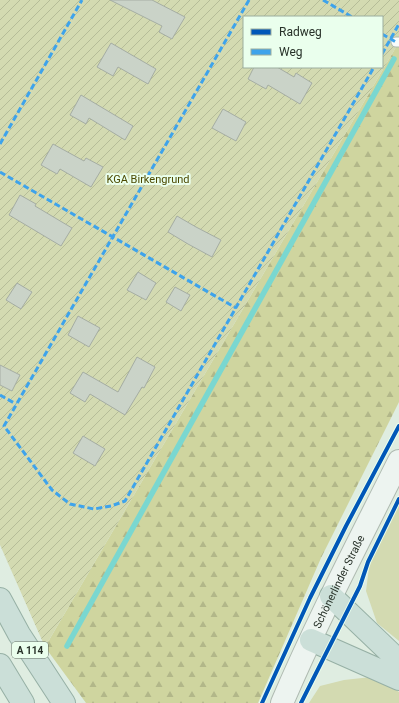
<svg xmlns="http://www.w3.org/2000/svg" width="399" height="703" font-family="Roboto,sans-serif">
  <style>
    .green { fill: #d3dab1 }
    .forest { fill: url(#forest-firs) }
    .garden { fill: url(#garden-furrows); fill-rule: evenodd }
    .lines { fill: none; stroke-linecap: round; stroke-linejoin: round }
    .stream { stroke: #7ad7d0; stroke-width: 5.5 }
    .building { fill: #cad3c8; stroke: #a5ada3 }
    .service-casing { stroke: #afbab1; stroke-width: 11 }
    .secondary-casing { stroke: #afbab1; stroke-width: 24 }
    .motorway-casing { stroke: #96b0a5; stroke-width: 24 }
    .service { stroke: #fafcfa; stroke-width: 9 }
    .secondary { stroke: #edf4f0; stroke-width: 22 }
    .motorway { stroke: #cbdfd8; stroke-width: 22 }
    .quiet { stroke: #3ea3eb; stroke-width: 3; stroke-dasharray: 6 3; stroke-linecap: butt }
    .cycleway-casing { stroke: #eaffed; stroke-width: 6 }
    .cycleway { stroke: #0057b8; stroke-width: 4 }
    .labels { text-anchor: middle; stroke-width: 4; stroke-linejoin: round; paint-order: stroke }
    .shield { fill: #eaffed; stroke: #626f63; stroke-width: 1 }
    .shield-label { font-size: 10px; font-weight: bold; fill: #273128 }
    .park-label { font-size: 11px; fill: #4c4a02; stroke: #eaffed }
    .street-label { font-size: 11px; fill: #273128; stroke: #eaffed }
  </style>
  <defs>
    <pattern id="forest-firs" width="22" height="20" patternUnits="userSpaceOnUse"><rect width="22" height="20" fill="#cfd59f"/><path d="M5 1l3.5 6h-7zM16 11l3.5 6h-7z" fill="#b2b789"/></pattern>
    <pattern id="garden-furrows" width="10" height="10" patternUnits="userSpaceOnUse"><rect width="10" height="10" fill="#d3dab1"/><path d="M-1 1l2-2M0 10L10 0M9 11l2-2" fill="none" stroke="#b5bc98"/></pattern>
  </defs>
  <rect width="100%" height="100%" fill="#dfede1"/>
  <path class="green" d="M 399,501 L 399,641 L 377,623 L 366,591 L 370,560 Z
    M 371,677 L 380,679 L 399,692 L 399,703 L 309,703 L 320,686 L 344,680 Z"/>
  <path class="forest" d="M 399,42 L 399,402 L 321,558 L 258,703 L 86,703 L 45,647 Z"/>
  <path class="garden" d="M 0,0 L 399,0 L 399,42 L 45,647 L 0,545 ZM 244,17 L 382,17 L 382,67 L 244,67 Z"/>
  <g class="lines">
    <path class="stream" d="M 67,646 L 394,59"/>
  </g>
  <path class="building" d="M 110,0 L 152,0 L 185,17 L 172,39 L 159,32 L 162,26 Z
    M 111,43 L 156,69 L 148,84 L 118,67 L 113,76 L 97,67 Z
    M 254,67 L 277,67 L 294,77 L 296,73 L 312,83 L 300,104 L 268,85 L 266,89 L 248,79 Z
    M 81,95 L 133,126 L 125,140 L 89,118 L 86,124 L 70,115 Z
    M 223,109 L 246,122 L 236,141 L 212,128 Z
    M 53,144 L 84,161 L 86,158 L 103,167 L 91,187 L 60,169 L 57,174 L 41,165 Z
    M 20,195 L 36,204 L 35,206 L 72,228 L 61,246 L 9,215 Z
    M 177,216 L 196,227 L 221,240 L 212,257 L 188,244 L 168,232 Z
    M 138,272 L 156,283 L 146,300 L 127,290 Z
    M 17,283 L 32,292 L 21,309 L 6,300 Z
    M 175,287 L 190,295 L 181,311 L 166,302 Z
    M 78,316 L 100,328 L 89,347 L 68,335 Z
    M 137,357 L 155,367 L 144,388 L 142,387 L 125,415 L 90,394 L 85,402 L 70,393 L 83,372 L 118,392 Z
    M 0,365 L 20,375 L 12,391 L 0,385 Z
    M 83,436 L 105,449 L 95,466 L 73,453 Z"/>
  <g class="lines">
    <defs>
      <path id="service" d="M 396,42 L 399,42"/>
      <g id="secondary">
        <path id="s1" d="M 282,703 C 317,621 359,541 399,461"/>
      </g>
      <path id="motorway" d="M 331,596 L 399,661
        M 0,599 L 19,634 L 64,703
        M 311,640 L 399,679
        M 0,665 L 23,703"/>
    </defs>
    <use href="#service" class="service-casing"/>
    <use href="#secondary" class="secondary-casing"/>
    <use href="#motorway" class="motorway-casing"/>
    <use href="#service" class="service"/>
    <use href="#secondary" class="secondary"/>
    <use href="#motorway" class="motorway"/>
    <path class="quiet" d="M 249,0 L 4,426 L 52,490 L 70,504 L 94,509 L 111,506 L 125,501 L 374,67
      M 323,0 L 352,17
      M 382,34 L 396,42
      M 382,54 L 399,24
      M 0,144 L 82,0
      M 0,172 L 236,308
      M 0,395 L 16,404"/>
    <defs>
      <path id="cycleway" d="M 262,703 L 310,598 L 346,526 L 399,426
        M 301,703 L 360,586 L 368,562 L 399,499"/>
    </defs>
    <use href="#cycleway" class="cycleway-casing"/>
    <use href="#cycleway" class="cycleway"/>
  </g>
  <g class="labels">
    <rect class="shield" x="12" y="642" width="36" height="16" rx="3"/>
    <g class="shield-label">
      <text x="30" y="654">A 114</text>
    </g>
    <g class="park-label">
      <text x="148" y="183">KGA Birkengrund</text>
    </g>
    <g class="street-label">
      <text dy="4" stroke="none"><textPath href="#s1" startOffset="134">Schönerlinder Straße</textPath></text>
    </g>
  </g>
  <rect x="243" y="16" width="140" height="52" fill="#eaffed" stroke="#9cad9e"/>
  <rect x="251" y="29" width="20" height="6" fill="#0057b8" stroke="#9cad9e"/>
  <text x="279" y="36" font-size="12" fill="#273128">Radweg</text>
  <rect x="251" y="49" width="20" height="6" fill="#3ea3eb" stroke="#9cad9e"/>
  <text x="279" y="56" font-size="12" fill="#273128">Weg</text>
</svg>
